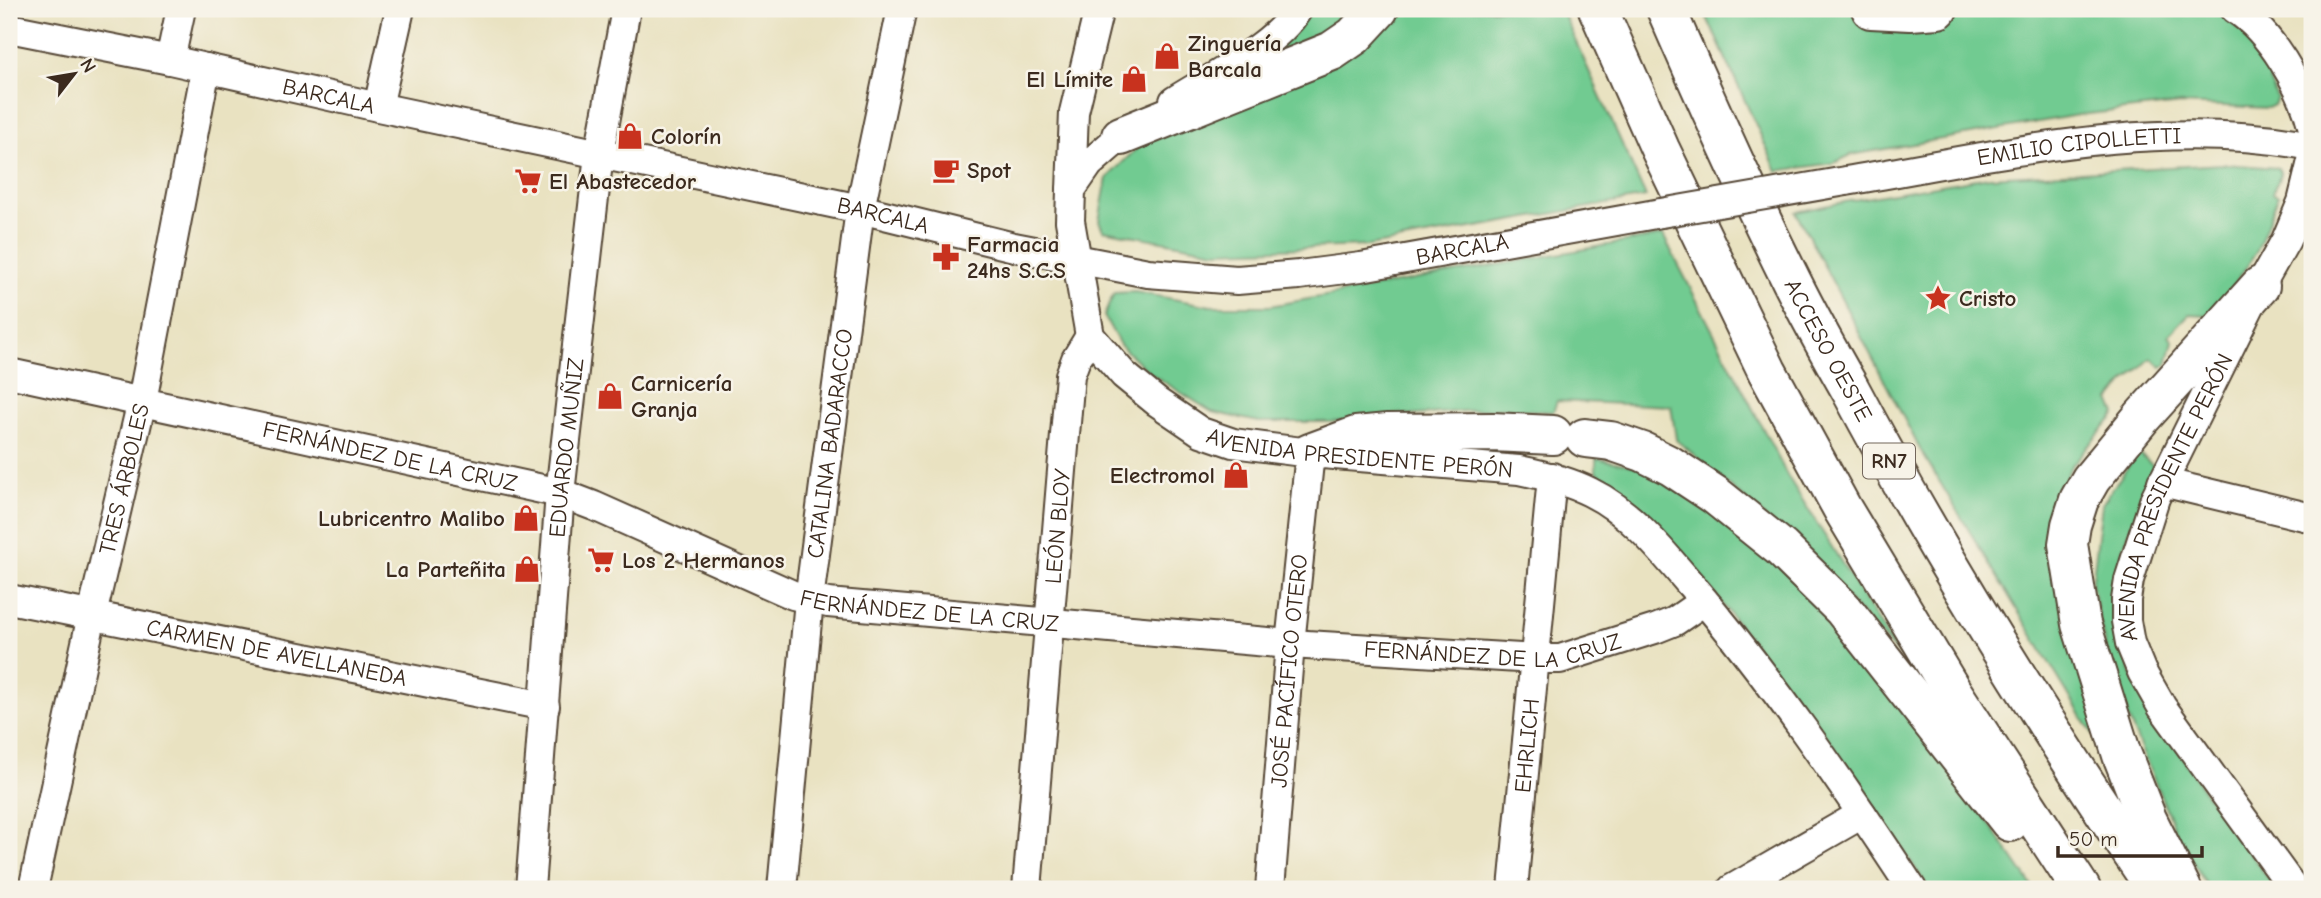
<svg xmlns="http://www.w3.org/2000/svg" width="2321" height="898" font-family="'Comic Neue',sans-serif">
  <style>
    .green { fill: #71cb91; stroke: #567a58; stroke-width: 2 }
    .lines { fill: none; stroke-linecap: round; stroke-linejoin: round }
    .minor-casing { stroke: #554636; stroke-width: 32 }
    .highway-casing { stroke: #554636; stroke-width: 42 }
    .minor { stroke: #fff; stroke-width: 28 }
    .highway { stroke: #fff; stroke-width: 38 }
    .minor-bridge-casing { stroke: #554636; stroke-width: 32; stroke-linecap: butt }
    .minor-bridge { stroke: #fff; stroke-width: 28 }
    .labels { text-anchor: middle; stroke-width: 5; stroke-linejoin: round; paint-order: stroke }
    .shield { fill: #f7f3e8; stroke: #73665b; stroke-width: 2 }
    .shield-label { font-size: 21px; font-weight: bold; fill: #3b2a1e }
    .poi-label { font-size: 23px; font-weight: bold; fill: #3b2a1e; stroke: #f7f3e8; text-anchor: start }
    .street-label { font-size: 23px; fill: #3b2a1e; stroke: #f7f3e8 }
  </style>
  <rect width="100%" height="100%" fill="#f7f3e8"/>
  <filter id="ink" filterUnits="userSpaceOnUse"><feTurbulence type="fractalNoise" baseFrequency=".0143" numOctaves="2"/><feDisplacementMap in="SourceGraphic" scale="14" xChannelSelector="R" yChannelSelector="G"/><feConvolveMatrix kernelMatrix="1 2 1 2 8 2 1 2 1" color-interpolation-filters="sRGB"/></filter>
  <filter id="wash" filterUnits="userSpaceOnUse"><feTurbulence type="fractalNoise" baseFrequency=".00686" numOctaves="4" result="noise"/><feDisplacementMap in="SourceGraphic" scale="28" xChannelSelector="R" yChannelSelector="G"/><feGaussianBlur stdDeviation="1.57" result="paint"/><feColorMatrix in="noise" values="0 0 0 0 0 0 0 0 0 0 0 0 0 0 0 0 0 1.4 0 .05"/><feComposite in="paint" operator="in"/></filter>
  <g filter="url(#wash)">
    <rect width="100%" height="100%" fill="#e9e2c1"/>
    <path class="green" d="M 1311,9 L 1360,9 L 1343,29 L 1219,86 Z
      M 1392,9 L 1561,9 L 1646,197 L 1369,246 L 1216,251 L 1103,230 L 1099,221 L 1107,178 L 1147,138 Z
      M 1703,9 L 1863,9 L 1898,16 L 1980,9 L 2211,9 C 2244,29 2258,42 2275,77 L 2269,80 L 2277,98 L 2274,105 L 2268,108 L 2181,104 L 2078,115 L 1851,155 L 1834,163 L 1777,171 Z
      M 2224,164 L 2278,168 L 2281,174 L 2272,193 L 2278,196 L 2257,251 L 2233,287 L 2208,315 L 2189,314 L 2169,335 L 2173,341 L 2167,364 L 2162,367 L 2151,358 L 2123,384 L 2110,400 L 2116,414 L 2071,466 L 2056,501 L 2053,547 L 2110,756 L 2088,727 L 1921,451 L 1796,212 L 1859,199 L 1989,177 Z
      M 1663,235 L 1788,477 L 1900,656 L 1801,549 L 1676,439 L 1671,406 L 1557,401 L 1553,412 L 1501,408 L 1331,422 L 1259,422 L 1212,412 L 1150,373 L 1120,345 L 1104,316 L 1114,293 L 1135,292 L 1211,306 L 1270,306 Z
      M 2138,452 L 2154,467 L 2122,552 L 2117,622 L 2131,673 L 2204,791 L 2276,889 L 2209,889 L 2178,837 L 2112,680 L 2092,585 L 2102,504 Z
      M 1596,458 L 1648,469 L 1782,562 L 1905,700 L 2034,889 L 1929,889 L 1833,745 L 1689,562 L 1596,472 Z"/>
  </g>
  <g filter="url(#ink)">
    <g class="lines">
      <defs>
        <g id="minor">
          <path d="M 2235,9 C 2270,31 2302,86 2312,125"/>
          <path id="s1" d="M 9,28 L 170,60 L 378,107 L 860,209 L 1014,247 L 1148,273 L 1237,280 L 1299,275 L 1361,267 L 1661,213"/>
          <path d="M 170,60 L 181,9"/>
          <path d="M 1174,101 C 1212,77 1275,46 1298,9"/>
          <path d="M 378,107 L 400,9"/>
          <path id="s2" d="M 1137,125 L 1121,136 L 1089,164 L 1071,190 L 1070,221 L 1090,336 L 1124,375 L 1157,402 L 1201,432 L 1233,443 L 1310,453 L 1519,470 C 1544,475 1568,481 1590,492 C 1631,512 1662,551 1691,585 C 1772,680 1843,784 1912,889"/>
          <path id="s3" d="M 1846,181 C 1999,155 2157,116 2312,146"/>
          <path d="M 1071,190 L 1074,112 L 1099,9"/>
          <path id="s4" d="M 9,373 L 560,493 L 594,506 L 793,595 L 828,603 L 1290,644 L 1536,659 L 1560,659 L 1655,629 L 1675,621 L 1704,601"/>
          <path d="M 2162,482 L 2312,518"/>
          <path id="s5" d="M 9,599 L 545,706"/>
          <path id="s6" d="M 33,889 L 92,615 L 142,401 L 206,68"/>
          <path id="s7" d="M 530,889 L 560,493 L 599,154 L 626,9"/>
          <path id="s8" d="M 782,889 L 809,600 L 860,209 L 902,9"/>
          <path id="s9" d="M 1027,889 L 1070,375 L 1076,359 L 1090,336"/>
          <path id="s10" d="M 1270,889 L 1290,644 L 1310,453"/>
          <path id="s11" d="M 1513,889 L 1552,477"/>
          <path d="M 1732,889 L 1862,814"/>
          <path id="s12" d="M 2294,889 L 2162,707 L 2142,672 L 2130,643 L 2126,621 L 2126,600 L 2129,580 L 2155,498 L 2260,286 L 2286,240 L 2302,202 L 2312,161"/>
        </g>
        <g id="highway">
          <path d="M 1598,9 L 1660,149 L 1767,371 L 1843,510 L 1953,693 L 2081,889"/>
          <path id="s13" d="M 1666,9 C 1706,101 1747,192 1792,282 C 1810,318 1830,354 1850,389 C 1942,562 2046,727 2156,889"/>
          <path d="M 1871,9 L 1910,11 L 1938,9"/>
          <path d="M 1121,136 L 1332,51 L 1354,36 L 1379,9"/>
          <path d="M 1585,438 L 1611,441 L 1643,452 L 1671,466 L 1715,495 L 1781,548 L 1843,609 L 2010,822"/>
          <path d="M 1310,453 L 1356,436 L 1388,433 L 1492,432 L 1553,435"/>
          <path d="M 2182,889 L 2147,819 L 2122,755 L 2081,624 L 2068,544 L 2071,525 L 2079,500 L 2091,479 L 2142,417 L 2260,286"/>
        </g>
      </defs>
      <use href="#minor" class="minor-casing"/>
      <use href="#highway" class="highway-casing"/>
      <use href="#minor" class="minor"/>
      <use href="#highway" class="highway"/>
      <defs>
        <path id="minor-bridge" d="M 1661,213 L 1846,181"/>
      </defs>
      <use href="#minor-bridge" class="minor-bridge-casing"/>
      <use href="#minor-bridge" class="minor-bridge"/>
    </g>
  </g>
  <defs>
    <symbol id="shop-bare" viewBox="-9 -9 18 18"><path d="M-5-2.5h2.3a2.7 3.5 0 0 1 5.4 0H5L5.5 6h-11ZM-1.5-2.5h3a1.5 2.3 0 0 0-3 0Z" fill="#c8321e" stroke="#f7f3e8" stroke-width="2.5" paint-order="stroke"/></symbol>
    <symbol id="cafe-bare" viewBox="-9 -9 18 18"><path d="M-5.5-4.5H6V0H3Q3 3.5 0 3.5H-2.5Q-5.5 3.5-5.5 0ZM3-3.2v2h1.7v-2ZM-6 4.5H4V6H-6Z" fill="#c8321e" stroke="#f7f3e8" stroke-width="2.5" paint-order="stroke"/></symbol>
    <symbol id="supermarket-bare" viewBox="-9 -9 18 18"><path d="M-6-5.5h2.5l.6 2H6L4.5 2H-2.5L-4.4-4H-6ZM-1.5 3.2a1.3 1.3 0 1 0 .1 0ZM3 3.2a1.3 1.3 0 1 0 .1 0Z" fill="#c8321e" stroke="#f7f3e8" stroke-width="2.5" paint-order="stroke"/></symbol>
    <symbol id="pharmacy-bare" viewBox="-9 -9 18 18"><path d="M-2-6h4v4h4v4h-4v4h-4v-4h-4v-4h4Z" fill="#c8321e" stroke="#f7f3e8" stroke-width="2.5" paint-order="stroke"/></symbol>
    <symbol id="sight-bare" viewBox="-9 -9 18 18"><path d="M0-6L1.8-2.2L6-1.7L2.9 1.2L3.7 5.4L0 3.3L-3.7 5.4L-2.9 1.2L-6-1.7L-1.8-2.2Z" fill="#c8321e" stroke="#f7f3e8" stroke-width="2.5" paint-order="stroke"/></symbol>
  </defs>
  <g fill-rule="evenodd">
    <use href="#shop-bare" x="1148" y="37" width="38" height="38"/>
    <use href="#shop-bare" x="1115" y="60" width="38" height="38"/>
    <use href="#shop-bare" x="611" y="117" width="38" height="38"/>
    <use href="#cafe-bare" x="927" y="151" width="38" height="38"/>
    <use href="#supermarket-bare" x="509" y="162" width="38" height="38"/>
    <use href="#pharmacy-bare" x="927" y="238" width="38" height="38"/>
    <use href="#sight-bare" x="1919" y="279" width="38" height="38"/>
    <use href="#shop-bare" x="591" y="377" width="38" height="38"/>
    <use href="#shop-bare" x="1217" y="456" width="38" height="38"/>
    <use href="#shop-bare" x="507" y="499" width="38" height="38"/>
    <use href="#supermarket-bare" x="582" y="541" width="38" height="38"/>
    <use href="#shop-bare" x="508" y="550" width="38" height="38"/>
  </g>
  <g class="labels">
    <rect class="shield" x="1863" y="443.5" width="52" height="35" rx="5"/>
    <g class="shield-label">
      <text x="1889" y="468">RN7</text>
    </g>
    <g class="poi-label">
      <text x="1188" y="51">Zinguería<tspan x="1188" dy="26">Barcala</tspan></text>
      <text x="1113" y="87" text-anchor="end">El Límite</text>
      <text x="651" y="144">Colorín</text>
      <text x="967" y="178">Spot</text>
      <text x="549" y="189">El Abastecedor</text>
      <text x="967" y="252">Farmacia<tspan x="967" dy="26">24hs S.C.S</tspan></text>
      <text x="1959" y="306">Cristo</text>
      <text x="631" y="391">Carnicería<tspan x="631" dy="26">Granja</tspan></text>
      <text x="1215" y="483" text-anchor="end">Electromol</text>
      <text x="505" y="526" text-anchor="end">Lubricentro Malibo</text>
      <text x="622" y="568">Los 2 Hermanos</text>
      <text x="506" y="577" text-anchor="end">La Parteñita</text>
    </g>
    <g class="street-label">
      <text dy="8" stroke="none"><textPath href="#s1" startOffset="327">BARCALA</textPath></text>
      <text dy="8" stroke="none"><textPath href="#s3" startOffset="236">EMILIO CIPOLLETTI</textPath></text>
      <text dy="8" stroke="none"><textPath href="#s1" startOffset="894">BARCALA</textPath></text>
      <text dy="8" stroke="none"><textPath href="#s1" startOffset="1482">BARCALA</textPath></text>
      <text dy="8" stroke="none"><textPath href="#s13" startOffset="378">ACCESO OESTE</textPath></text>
      <text dy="8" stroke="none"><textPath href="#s8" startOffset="448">CATALINA BADARACCO</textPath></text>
      <text dy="8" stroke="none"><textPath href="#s7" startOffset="443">EDUARDO MUÑIZ</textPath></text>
      <text dy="8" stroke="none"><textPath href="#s2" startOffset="550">AVENIDA PRESIDENTE PERÓN</textPath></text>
      <text dy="8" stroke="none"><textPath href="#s4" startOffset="390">FERNÁNDEZ DE LA CRUZ</textPath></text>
      <text dy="8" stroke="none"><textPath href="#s6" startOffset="420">TRES ÁRBOLES</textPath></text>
      <text dy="8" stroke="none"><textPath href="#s12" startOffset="452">AVENIDA PRESIDENTE PERÓN</textPath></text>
      <text dy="8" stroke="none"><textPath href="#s9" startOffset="364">LEÓN BLOY</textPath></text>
      <text dy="8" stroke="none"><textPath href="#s4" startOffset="956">FERNÁNDEZ DE LA CRUZ</textPath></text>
      <text dy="8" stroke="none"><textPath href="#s4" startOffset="1522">FERNÁNDEZ DE LA CRUZ</textPath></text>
      <text dy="8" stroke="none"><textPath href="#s5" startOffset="273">CARMEN DE AVELLANEDA</textPath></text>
      <text dy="8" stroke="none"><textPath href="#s10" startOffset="219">JOSÉ PACÍFICO OTERO</textPath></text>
      <text dy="8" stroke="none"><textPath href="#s11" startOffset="144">EHRLICH</textPath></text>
    </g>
  </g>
  <rect width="2321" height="898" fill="none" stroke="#f7f3e8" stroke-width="35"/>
  <g transform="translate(74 74) rotate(59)" stroke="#f7f3e8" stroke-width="5" paint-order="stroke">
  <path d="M0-5L12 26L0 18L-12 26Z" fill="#3b2a1e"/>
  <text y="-10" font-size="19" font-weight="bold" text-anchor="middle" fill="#3b2a1e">N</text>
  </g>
  <path d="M2058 846v10h144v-10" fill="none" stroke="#3b2a1e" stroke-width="3.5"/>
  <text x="2069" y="846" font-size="21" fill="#3b2a1e" stroke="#f7f3e8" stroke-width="5" paint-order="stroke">50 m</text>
</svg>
